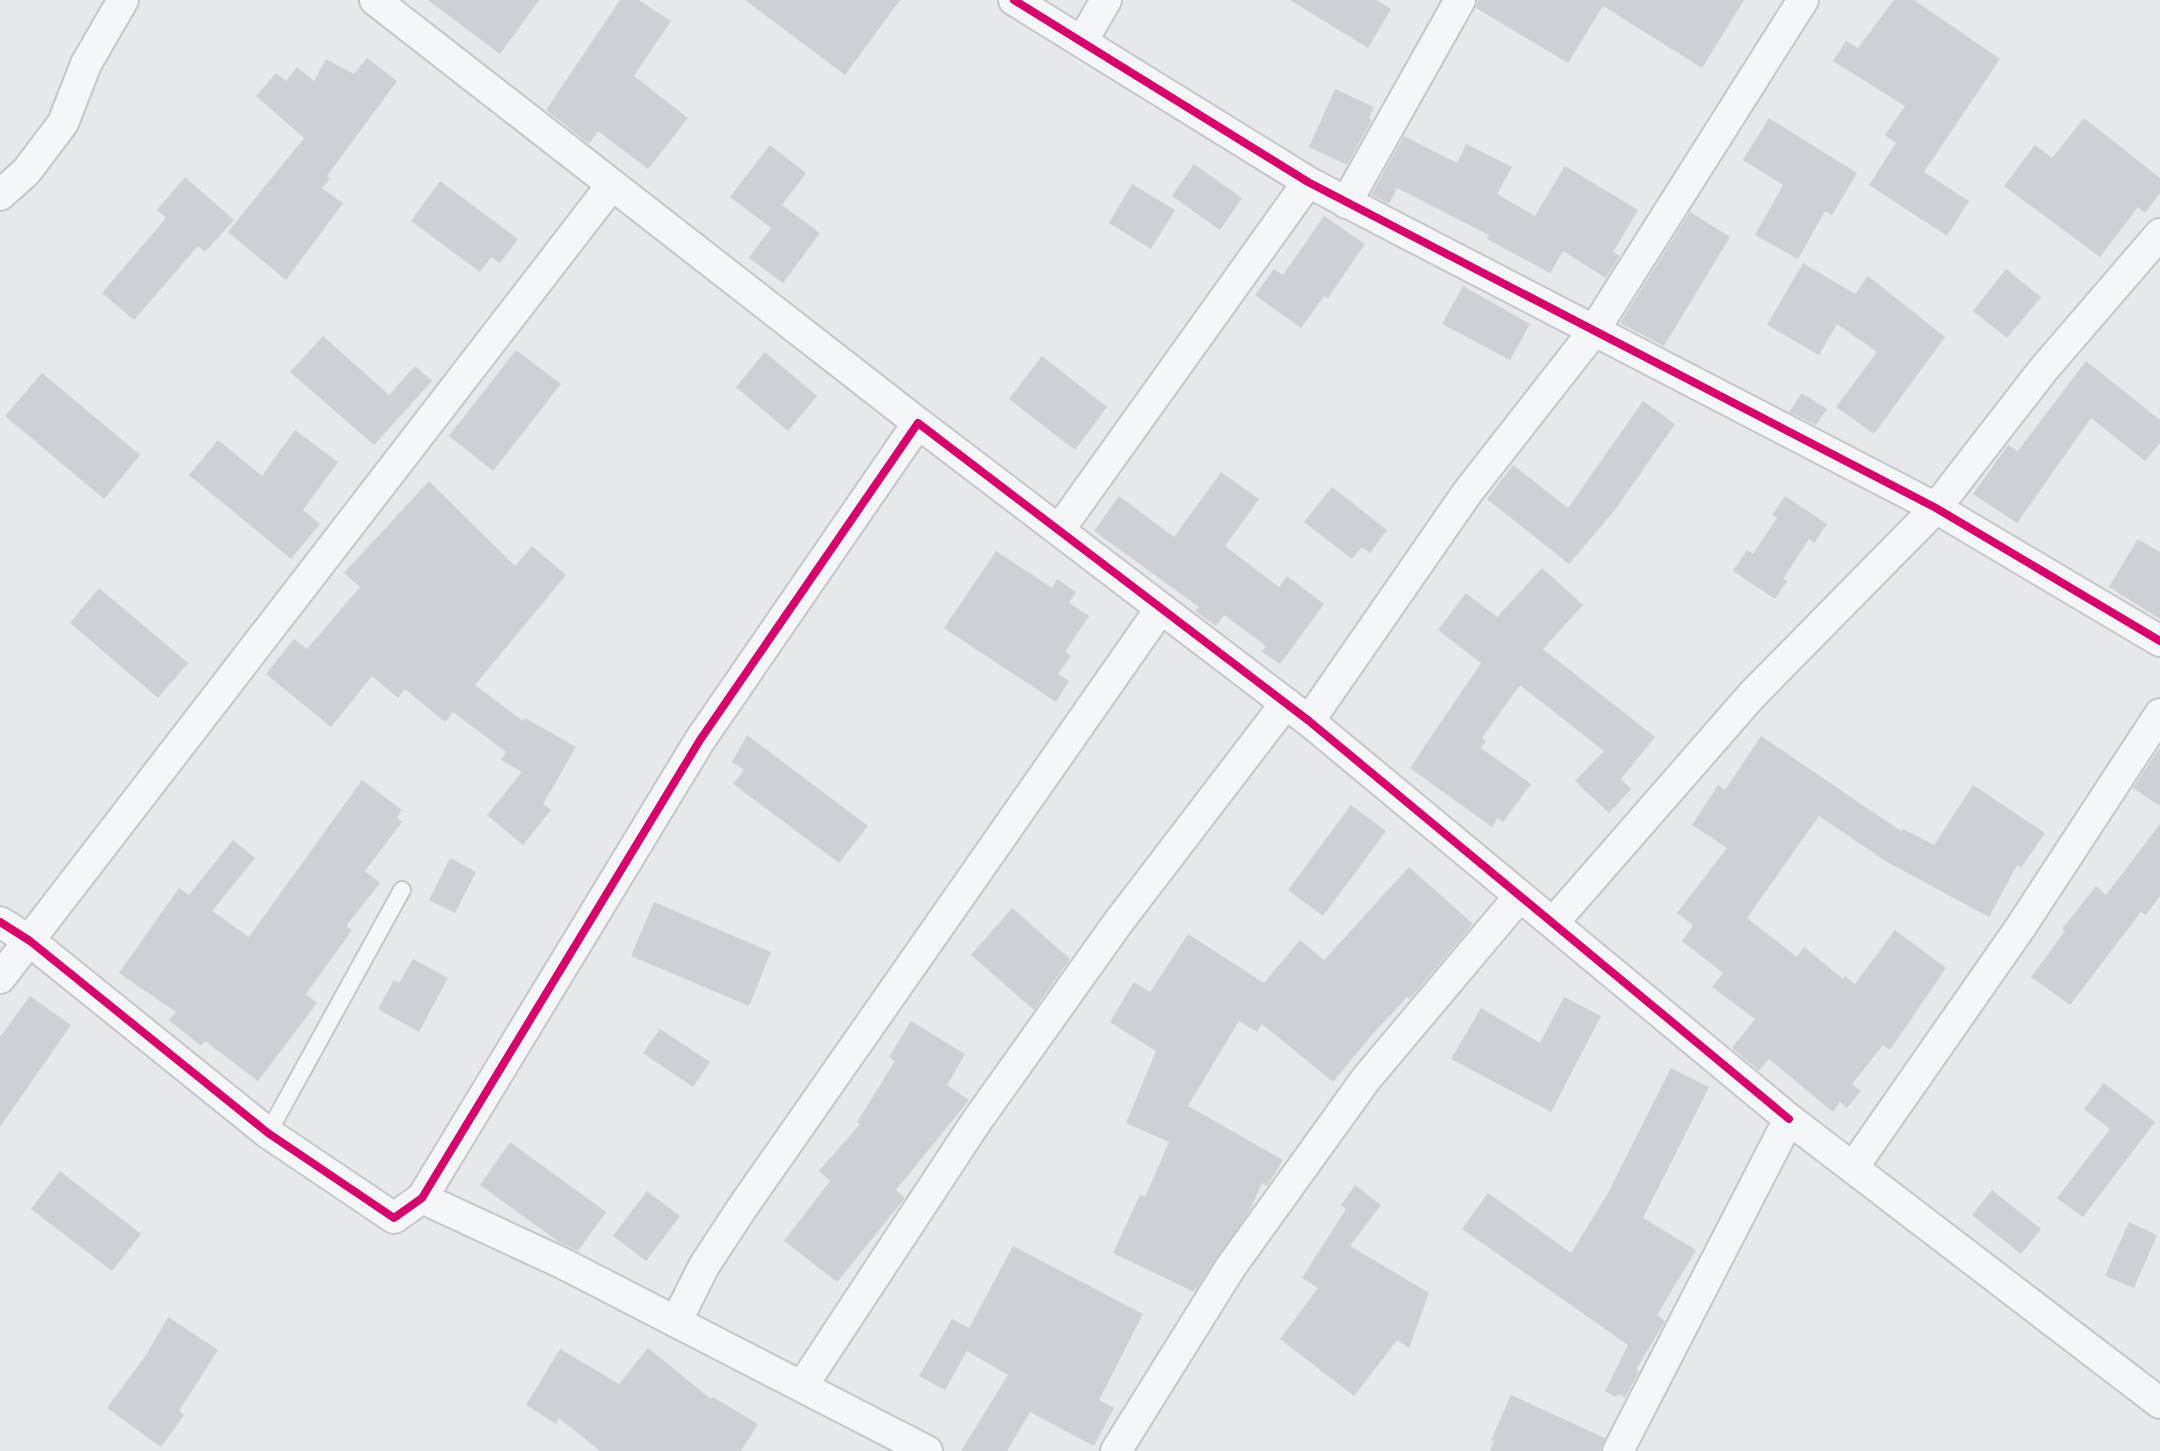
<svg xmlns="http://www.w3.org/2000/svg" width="2160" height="1451" font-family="'PT Sans',sans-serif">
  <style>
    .building { fill: #ced0d3 }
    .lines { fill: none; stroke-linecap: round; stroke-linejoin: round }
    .lane-casing { stroke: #c4c6c8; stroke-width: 20 }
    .street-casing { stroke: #c4c6c8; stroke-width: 34 }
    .lane { stroke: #f5f6f7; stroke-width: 16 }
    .street { stroke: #f5f6f7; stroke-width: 30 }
    .cycleway-casing { stroke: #f4f6f9; stroke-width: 13 }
    .cycleway { stroke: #d6006c; stroke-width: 8 }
  </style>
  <rect width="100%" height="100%" fill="#e6e8ea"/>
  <path class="building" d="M 428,0 L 539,0 L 500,54 Z
    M 620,0 L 639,0 L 671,21 L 634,76 L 688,118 L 648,169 L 598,131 L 589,144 L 546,110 Z
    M 745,0 L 900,0 L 845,75 Z
    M 1290,0 L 1376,0 L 1391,9 L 1368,48 Z
    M 1478,0 L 1744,0 L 1702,68 L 1603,6 L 1568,63 L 1476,8 Z
    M 1894,0 L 1914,0 L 2000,59 L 1924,172 L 1969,201 L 1947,236 L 1869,185 L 1896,143 L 1885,135 L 1905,106 L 1833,61 L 1846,41 L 1858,48 Z
    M 367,58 L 397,81 L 327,176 L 330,179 L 322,188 L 343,203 L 286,280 L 228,232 L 304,138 L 256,96 L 276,73 L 286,81 L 297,67 L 314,81 L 326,59 L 354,74 Z
    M 1335,89 L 1374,107 L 1369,118 L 1372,120 L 1347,165 L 1309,147 Z
    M 1769,118 L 1857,173 L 1832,215 L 1825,211 L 1798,259 L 1755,235 L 1783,185 L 1743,160 Z
    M 2084,118 L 2160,178 L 2160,193 L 2145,213 L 2138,207 L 2100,257 L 2004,186 L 2035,145 L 2052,158 Z
    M 1404,136 L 1457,163 L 1466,144 L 1512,167 L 1497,194 L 1535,216 L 1565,166 L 1638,210 L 1613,252 L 1620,256 L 1606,278 L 1563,251 L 1550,273 L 1487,239 L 1489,235 L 1397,188 L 1389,204 L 1371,195 Z
    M 770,145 L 806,173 L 782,205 L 820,233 L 783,283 L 749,258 L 771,228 L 730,197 Z
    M 1194,164 L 1242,198 L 1220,230 L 1172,196 Z
    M 185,177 L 234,220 L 205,252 L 198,246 L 134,320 L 102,293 L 166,218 L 157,210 Z
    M 440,181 L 518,239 L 500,263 L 491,257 L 480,272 L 411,221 Z
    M 1132,184 L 1175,210 L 1151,249 L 1109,223 Z
    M 1690,212 L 1730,237 L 1664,346 L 1620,323 Z
    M 1324,216 L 1365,244 L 1328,298 L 1324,296 L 1301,328 L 1255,295 L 1274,269 L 1283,275 Z
    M 1803,263 L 1855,294 L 1868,276 L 1945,337 L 1874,434 L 1836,407 L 1877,352 L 1837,324 L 1819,355 L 1767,325 Z
    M 2006,269 L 2041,297 L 2007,338 L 1973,311 Z
    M 1463,286 L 1530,324 L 1510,360 L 1442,324 Z
    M 323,336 L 389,395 L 415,366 L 432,381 L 374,445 L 290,372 Z
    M 516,350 L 561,384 L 493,471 L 449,436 Z
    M 765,352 L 817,396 L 788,431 L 736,387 Z
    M 1042,356 L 1107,407 L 1075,450 L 1009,399 Z
    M 2086,361 L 2160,420 L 2160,443 L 2145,461 L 2091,418 L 2017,523 L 1973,494 L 2008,445 L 2018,451 Z
    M 42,373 L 140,455 L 104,499 L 5,416 Z
    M 1802,393 L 1827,409 L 1816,425 L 1789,412 Z
    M 1643,401 L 1675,424 L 1614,511 L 1569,564 L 1487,499 L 1513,465 L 1568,508 Z
    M 295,430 L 338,462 L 303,510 L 320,524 L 291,559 L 189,475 L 218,440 L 262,476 Z
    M 1221,472 L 1259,499 L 1225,546 L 1279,587 L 1287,576 L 1324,604 L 1280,664 L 1262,652 L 1266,646 L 1224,615 L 1216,626 L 1195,611 L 1199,607 L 1094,531 L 1119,496 L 1174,537 Z
    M 429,481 L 515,566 L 532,546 L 566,575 L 475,685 L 523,721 L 525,718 L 576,747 L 543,804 L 551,810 L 523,845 L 487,815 L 522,772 L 501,760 L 506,752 L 453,712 L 445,722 L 405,689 L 398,698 L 372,676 L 331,727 L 266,674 L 294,639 L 307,649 L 360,587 L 344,573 Z
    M 1332,487 L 1387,530 L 1370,553 L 1362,547 L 1352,559 L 1304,522 Z
    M 1785,496 L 1827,524 L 1814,543 L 1809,539 L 1783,579 L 1787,581 L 1775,599 L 1733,571 L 1747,550 L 1753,554 L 1777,518 L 1772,515 Z
    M 2138,539 L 2160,552 L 2160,619 L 2109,587 Z
    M 996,551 L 1052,588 L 1057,579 L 1076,592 L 1069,603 L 1089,616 L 1065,652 L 1071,656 L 1058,674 L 1069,681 L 1056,702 L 944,628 Z
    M 1542,568 L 1583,605 L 1543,649 L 1655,737 L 1621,779 L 1631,789 L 1609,813 L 1575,781 L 1604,751 L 1520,685 L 1482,738 L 1486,741 L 1481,748 L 1531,784 L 1503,822 L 1498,818 L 1492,827 L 1410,768 L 1481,663 L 1438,630 L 1466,593 L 1497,617 Z
    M 99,588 L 188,663 L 158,698 L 70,623 Z
    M 747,735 L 868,826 L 839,863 L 733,784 L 744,770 L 732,762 Z
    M 1761,736 L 1901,831 L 1903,829 L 1934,845 L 1973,785 L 2045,833 L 2021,868 L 2017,865 L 1989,917 L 1887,862 L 1819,816 L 1747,918 L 1797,957 L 1804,947 L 1843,979 L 1845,976 L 1855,984 L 1895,930 L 1946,968 L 1890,1050 L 1883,1045 L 1852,1084 L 1861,1091 L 1847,1108 L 1840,1102 L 1833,1112 L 1769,1059 L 1759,1071 L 1732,1048 L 1755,1019 L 1712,987 L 1723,973 L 1682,941 L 1693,925 L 1677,913 L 1727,848 L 1692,825 L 1718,785 L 1725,790 Z
    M 2160,747 L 2160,806 L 2133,788 Z
    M 362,780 L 402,810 L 397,817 L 402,822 L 365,871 L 380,883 L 346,926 L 352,930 L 306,994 L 317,1003 L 258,1081 L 205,1041 L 201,1046 L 169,1020 L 176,1012 L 119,973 L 179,888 L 189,895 L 233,840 L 255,858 L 212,911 L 249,937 Z
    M 1351,805 L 1386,831 L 1323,916 L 1288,890 Z
    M 2160,824 L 2160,896 L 2146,915 L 2141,912 L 2070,1005 L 2031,977 L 2065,931 L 2062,929 L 2096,886 L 2106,895 Z
    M 450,858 L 476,872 L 455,913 L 429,900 Z
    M 1409,867 L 1473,924 L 1410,999 L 1407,997 L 1370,1037 L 1333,1082 L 1262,1024 L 1257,1032 L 1239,1021 L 1188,1106 L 1283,1160 L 1267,1186 L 1262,1183 L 1250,1210 L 1194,1292 L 1113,1253 L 1140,1195 L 1145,1197 L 1169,1142 L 1126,1123 L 1156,1051 L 1110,1022 L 1134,982 L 1150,992 L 1188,934 L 1264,983 L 1300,940 L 1324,960 Z
    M 654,902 L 771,952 L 749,1006 L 631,956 Z
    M 1012,908 L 1070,959 L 1034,1010 L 971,955 Z
    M 413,959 L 448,978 L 419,1032 L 378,1009 L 394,980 L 399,983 Z
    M 30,996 L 71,1025 L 0,1127 L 0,1037 Z
    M 1564,997 L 1601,1016 L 1551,1112 L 1451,1059 L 1481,1008 L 1540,1043 Z
    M 911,1021 L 965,1054 L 947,1085 L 969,1100 L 896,1190 L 905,1198 L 837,1282 L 784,1241 L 830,1181 L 819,1171 L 860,1124 L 857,1122 L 895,1061 L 889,1057 Z
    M 660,1029 L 710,1062 L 693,1087 L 643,1053 Z
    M 1671,1068 L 1709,1087 L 1643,1218 L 1696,1250 L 1657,1315 L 1665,1321 L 1636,1370 L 1639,1371 L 1625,1398 L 1618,1394 L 1616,1397 L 1605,1391 L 1628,1345 L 1462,1229 L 1488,1193 L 1571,1253 L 1607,1195 Z
    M 2104,1083 L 2155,1122 L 2083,1217 L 2057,1198 L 2110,1129 L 2084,1109 Z
    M 510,1142 L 606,1212 L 578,1251 L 559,1242 L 480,1185 Z
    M 60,1171 L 141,1234 L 112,1271 L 31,1209 Z
    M 1355,1185 L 1381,1205 L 1350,1246 L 1429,1293 L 1409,1348 L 1397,1340 L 1354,1396 L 1280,1339 L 1318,1288 L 1302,1278 L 1346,1209 L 1341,1205 Z
    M 1992,1190 L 2041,1229 L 2021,1254 L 1972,1215 Z
    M 647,1191 L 680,1216 L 646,1261 L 613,1236 Z
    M 2129,1222 L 2157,1235 L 2134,1288 L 2105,1276 Z
    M 1013,1246 L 1143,1314 L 1099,1400 L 1114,1408 L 1094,1446 L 1030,1412 L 1007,1451 L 961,1451 L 1008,1375 L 967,1351 L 945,1390 L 919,1376 L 952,1319 L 969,1328 Z
    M 168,1317 L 218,1350 L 179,1411 L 184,1415 L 161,1447 L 107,1408 L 146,1355 Z
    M 648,1348 L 711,1399 L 713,1397 L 758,1424 L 741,1451 L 600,1451 L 559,1418 L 556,1424 L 526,1405 L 560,1349 L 619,1384 Z
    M 1511,1395 L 1605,1438 L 1600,1451 L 1490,1451 L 1494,1441 L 1491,1440 Z"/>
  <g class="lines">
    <defs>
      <path id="lane" d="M 268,1133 L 402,890"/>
      <path id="street" d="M 375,0 L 918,423
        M 1014,0 L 1308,182 L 1936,508 L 2160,641
        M 1083,40 L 1106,0
        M 0,195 L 26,172 L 63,123 L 86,64 L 123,0
        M 1346,203 L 1460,0
        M 1059,530 L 1308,182
        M 1309,721 L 1467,493 L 1593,332 L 1803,0
        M 0,922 L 30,941 L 268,1133 L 394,1218 L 422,1198 L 700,740 L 918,423 L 1309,721 L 1789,1119
        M 1553,923 L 1752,695 L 1936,508 L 2043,370 L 2160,234
        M 0,978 L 611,186
        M 1854,1166 L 2020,928 L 2160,714
        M 422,1198 L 562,1263 L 927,1451
        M 676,1322 L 704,1266 L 742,1208 L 1161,608
        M 803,1385 L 976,1122 L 1117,924 L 1286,703
        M 1116,1451 L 1230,1268 L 1366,1079 L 1519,897
        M 1618,1451 L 1789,1119 L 2160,1403"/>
    </defs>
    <use href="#lane" class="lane-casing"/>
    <use href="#street" class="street-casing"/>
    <use href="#lane" class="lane"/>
    <use href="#street" class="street"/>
    <defs>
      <path id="cycleway" d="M 1014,0 L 1308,182 L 1936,508 L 2160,641
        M 0,922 L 30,941 L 268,1133 L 394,1218 L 422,1198 L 700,740 L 918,423 L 1309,721 L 1789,1119"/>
    </defs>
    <use href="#cycleway" class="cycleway-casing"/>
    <use href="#cycleway" class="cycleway"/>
  </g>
</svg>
